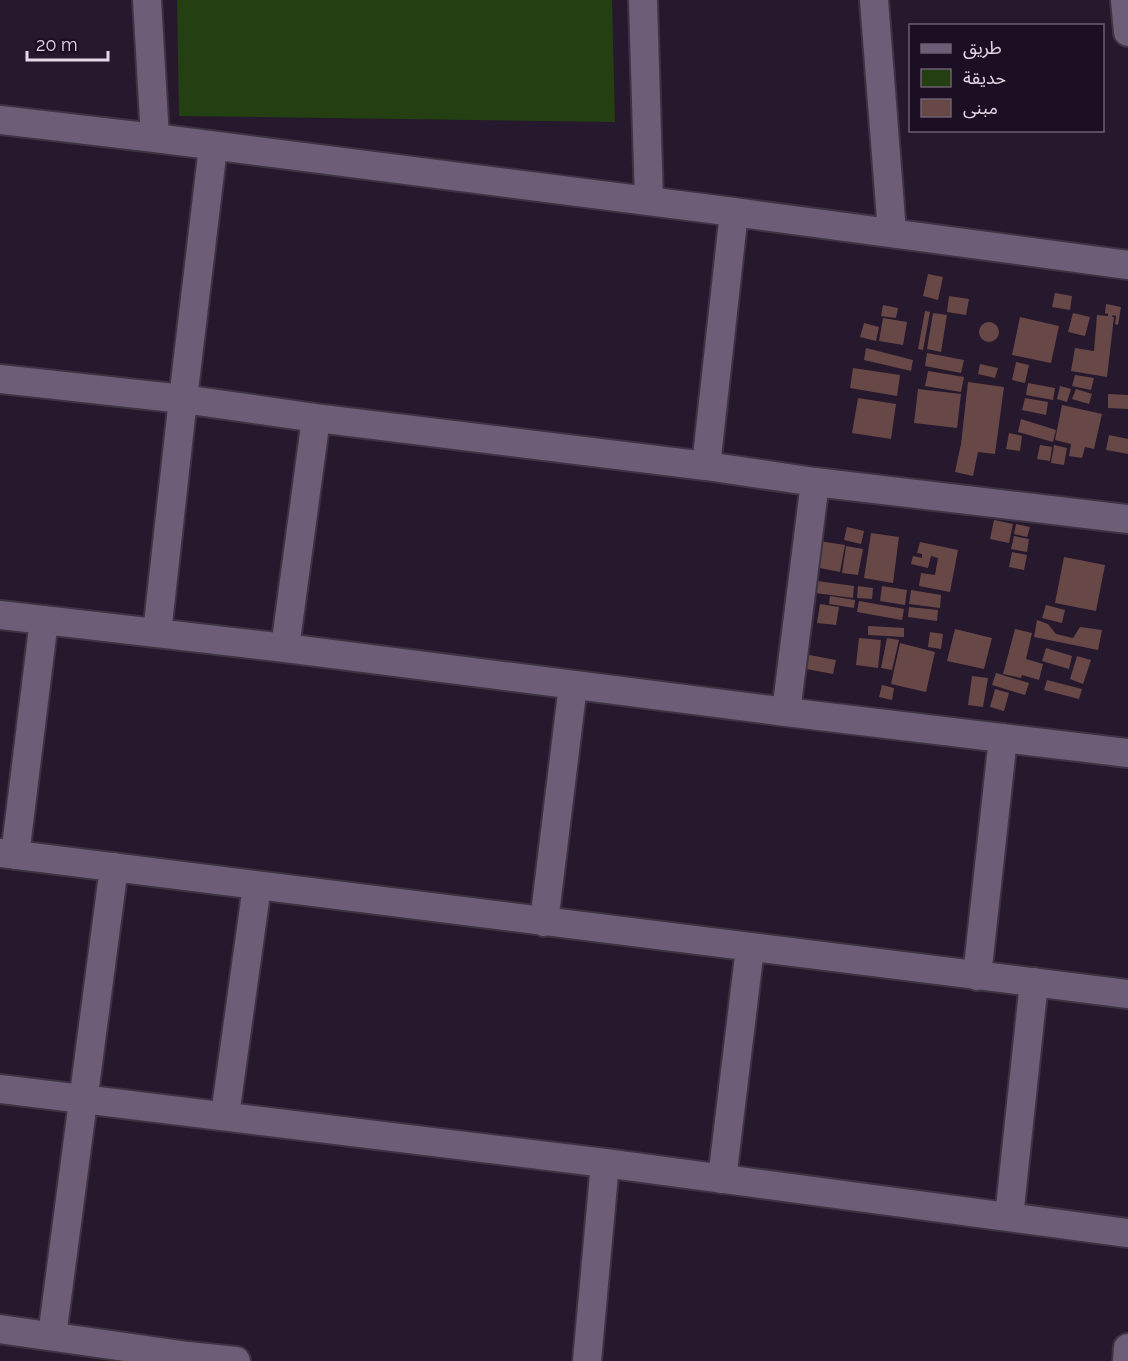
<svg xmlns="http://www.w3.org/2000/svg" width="1128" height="1361" font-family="Raleway,'Noto Sans Arabic',sans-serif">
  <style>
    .green { fill: #243f11 }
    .building { fill: #684846 }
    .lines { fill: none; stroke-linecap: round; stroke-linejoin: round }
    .minor-casing { stroke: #3d3343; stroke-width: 32 }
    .minor { stroke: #6d5d76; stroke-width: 28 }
  </style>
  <rect width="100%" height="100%" fill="#26182d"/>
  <path class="green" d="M 177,0 L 612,0 L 615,122 L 179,116 Z"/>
  <path class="building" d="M 928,274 L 943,277 L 938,300 L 923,296 Z
    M 1055,293 L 1072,296 L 1070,310 L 1052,307 Z
    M 949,296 L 969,299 L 966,315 L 947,312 Z
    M 1106,304 L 1121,307 L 1118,325 L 1115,324 L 1116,316 L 1113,315 L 1112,317 L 1114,317 L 1107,377 L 1071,371 L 1075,348 L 1094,351 L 1097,315 L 1108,316 L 1108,314 L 1105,313 Z
    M 883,305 L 898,308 L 896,318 L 881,316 Z
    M 925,311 L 930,312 L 923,350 L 918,349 Z
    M 933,313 L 947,315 L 941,352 L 927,349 Z
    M 1073,313 L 1090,317 L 1085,336 L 1068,332 Z
    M 1020,317 L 1059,326 L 1051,363 L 1012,355 Z
    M 883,318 L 907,322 L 903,345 L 879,341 Z
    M979 332a10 10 0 1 1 20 0a10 10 0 1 1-20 0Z
    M 864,323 L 879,327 L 876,341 L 860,337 Z
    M 866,348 L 913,360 L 911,371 L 864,360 Z
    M 927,353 L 964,360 L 961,373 L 925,366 Z
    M 1016,362 L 1029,365 L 1025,383 L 1012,380 Z
    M 980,364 L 998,368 L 995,378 L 978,374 Z
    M 853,368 L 900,375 L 897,396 L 850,388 Z
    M 928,371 L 964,377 L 961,392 L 925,386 Z
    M 1075,375 L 1094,378 L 1091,390 L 1072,386 Z
    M 968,382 L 1004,387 L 995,454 L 978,452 L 973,476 L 955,472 L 961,444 Z
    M 1028,383 L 1055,388 L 1053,400 L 1026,395 Z
    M 1060,386 L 1071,389 L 1067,402 L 1057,399 Z
    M 918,389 L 961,394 L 957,428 L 914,423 Z
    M 1076,389 L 1092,394 L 1089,404 L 1072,399 Z
    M 1108,394 L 1128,395 L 1128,409 L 1108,408 Z
    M 858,398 L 896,404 L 891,439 L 852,433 Z
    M 1025,398 L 1048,402 L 1046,415 L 1022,410 Z
    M 1062,405 L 1102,414 L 1094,449 L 1085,447 L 1082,458 L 1069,456 L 1071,444 L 1055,440 Z
    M 1021,419 L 1056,430 L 1053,442 L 1018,432 Z
    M 1009,433 L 1022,436 L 1020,451 L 1006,449 Z
    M 1109,435 L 1128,439 L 1128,454 L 1106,450 Z
    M 1040,445 L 1052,447 L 1050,461 L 1037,459 Z
    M 1054,445 L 1067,448 L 1064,465 L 1051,463 Z
    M 994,520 L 1013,524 L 1009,543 L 990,539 Z
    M 1016,524 L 1030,527 L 1027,537 L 1014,534 Z
    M 847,527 L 864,531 L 861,544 L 844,540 Z
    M 871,533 L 899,537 L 893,583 L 864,578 Z
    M 1014,536 L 1029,539 L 1027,552 L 1011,549 Z
    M 819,541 L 845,545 L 840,572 L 815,567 Z
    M 920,542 L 958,550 L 950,592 L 919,586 L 921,573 L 935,575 L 938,558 L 931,556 L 928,568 L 911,564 L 913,556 L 922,558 L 922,554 L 917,553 Z
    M 846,546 L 863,549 L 858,575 L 842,573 Z
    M 1012,552 L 1027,555 L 1024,570 L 1009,567 Z
    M 1064,557 L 1105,565 L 1096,611 L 1055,603 Z
    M 810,580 L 854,586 L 853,598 L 808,592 Z
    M 858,586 L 873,588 L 872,599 L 857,598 Z
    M 882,586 L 907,590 L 905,605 L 880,601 Z
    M 911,590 L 941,595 L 940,608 L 909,604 Z
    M 830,596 L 855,600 L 854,608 L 829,604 Z
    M 859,601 L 904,609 L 902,620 L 857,612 Z
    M 820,604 L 839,607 L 836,625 L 817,623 Z
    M 1046,605 L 1065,610 L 1062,623 L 1042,618 Z
    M 909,607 L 938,610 L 937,621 L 908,617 Z
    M 1037,620 L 1048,624 L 1056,634 L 1073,638 L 1080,627 L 1102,630 L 1098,650 L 1034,637 Z
    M 868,626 L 904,628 L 904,637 L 868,635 Z
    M 955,629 L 992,638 L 984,669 L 947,661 Z
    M 1015,629 L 1032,633 L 1026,659 L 1043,664 L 1039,680 L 1022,675 L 1021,678 L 1003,674 Z
    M 930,632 L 943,634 L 941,649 L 928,647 Z
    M 859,638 L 881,640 L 878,668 L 856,665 Z
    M 887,638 L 899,640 L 892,670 L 881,668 Z
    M 900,643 L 935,652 L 926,692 L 891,684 Z
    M 1046,648 L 1072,656 L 1069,669 L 1042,661 Z
    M 804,654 L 836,660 L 833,674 L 801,668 Z
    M 1077,656 L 1091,660 L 1083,684 L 1070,679 Z
    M 996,673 L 1029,683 L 1025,695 L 992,685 Z
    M 972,676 L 988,678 L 983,707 L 968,705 Z
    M 1047,680 L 1082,689 L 1079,699 L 1044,690 Z
    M 882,685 L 894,688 L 892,700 L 879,697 Z
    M 995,689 L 1009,693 L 1004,711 L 990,707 Z"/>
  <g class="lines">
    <defs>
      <path id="minor" d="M 147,0 L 155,138
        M 643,0 L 649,201
        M 874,0 L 892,232
        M 1125,0 L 1128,32
        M 0,120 L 155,138 L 734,212 L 1128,265
        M 0,379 L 183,399 L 316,418 L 706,466 L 815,482 L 1128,519
        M 706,466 L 734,212
        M 0,615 L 285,648 L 786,712 L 1128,753
        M 157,633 L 183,399 L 213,147
        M 285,648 L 316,418
        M 786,712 L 815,482
        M 0,853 L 1128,994
        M 15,855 L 44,620
        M 544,922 L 573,685
        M 977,976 L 1003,738
        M 0,1089 L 605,1163 L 1128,1233
        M 225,1115 L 257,886
        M 722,1179 L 750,948
        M 1009,1217 L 1034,982
        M 0,1329 L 188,1356 L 236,1361
        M 52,1336 L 114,867
        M 587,1361 L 605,1163
        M 1127,1361 L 1128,1348"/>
    </defs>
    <use href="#minor" class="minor-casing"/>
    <use href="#minor" class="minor"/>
  </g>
  <rect x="909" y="24" width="195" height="108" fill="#1d0f23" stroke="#6c5f71" stroke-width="1.5"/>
  <rect x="921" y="44" width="30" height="9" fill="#6d5d76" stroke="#6c5f71" stroke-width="1.5"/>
  <text x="963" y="54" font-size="18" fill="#e2d8e7">طريق</text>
  <rect x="921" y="69" width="30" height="18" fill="#243f11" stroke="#6c5f71" stroke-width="1.5"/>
  <text x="963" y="84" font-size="18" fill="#e2d8e7">حديقة</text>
  <rect x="921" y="99" width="30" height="18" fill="#684846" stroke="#6c5f71" stroke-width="1.5"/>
  <text x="963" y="114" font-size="18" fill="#e2d8e7">مبنى</text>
  <path d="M27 51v9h81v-9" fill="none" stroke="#e2d8e7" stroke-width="3"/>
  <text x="36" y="51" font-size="18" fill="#e2d8e7" stroke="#1d0f23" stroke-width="4.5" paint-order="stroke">20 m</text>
</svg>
